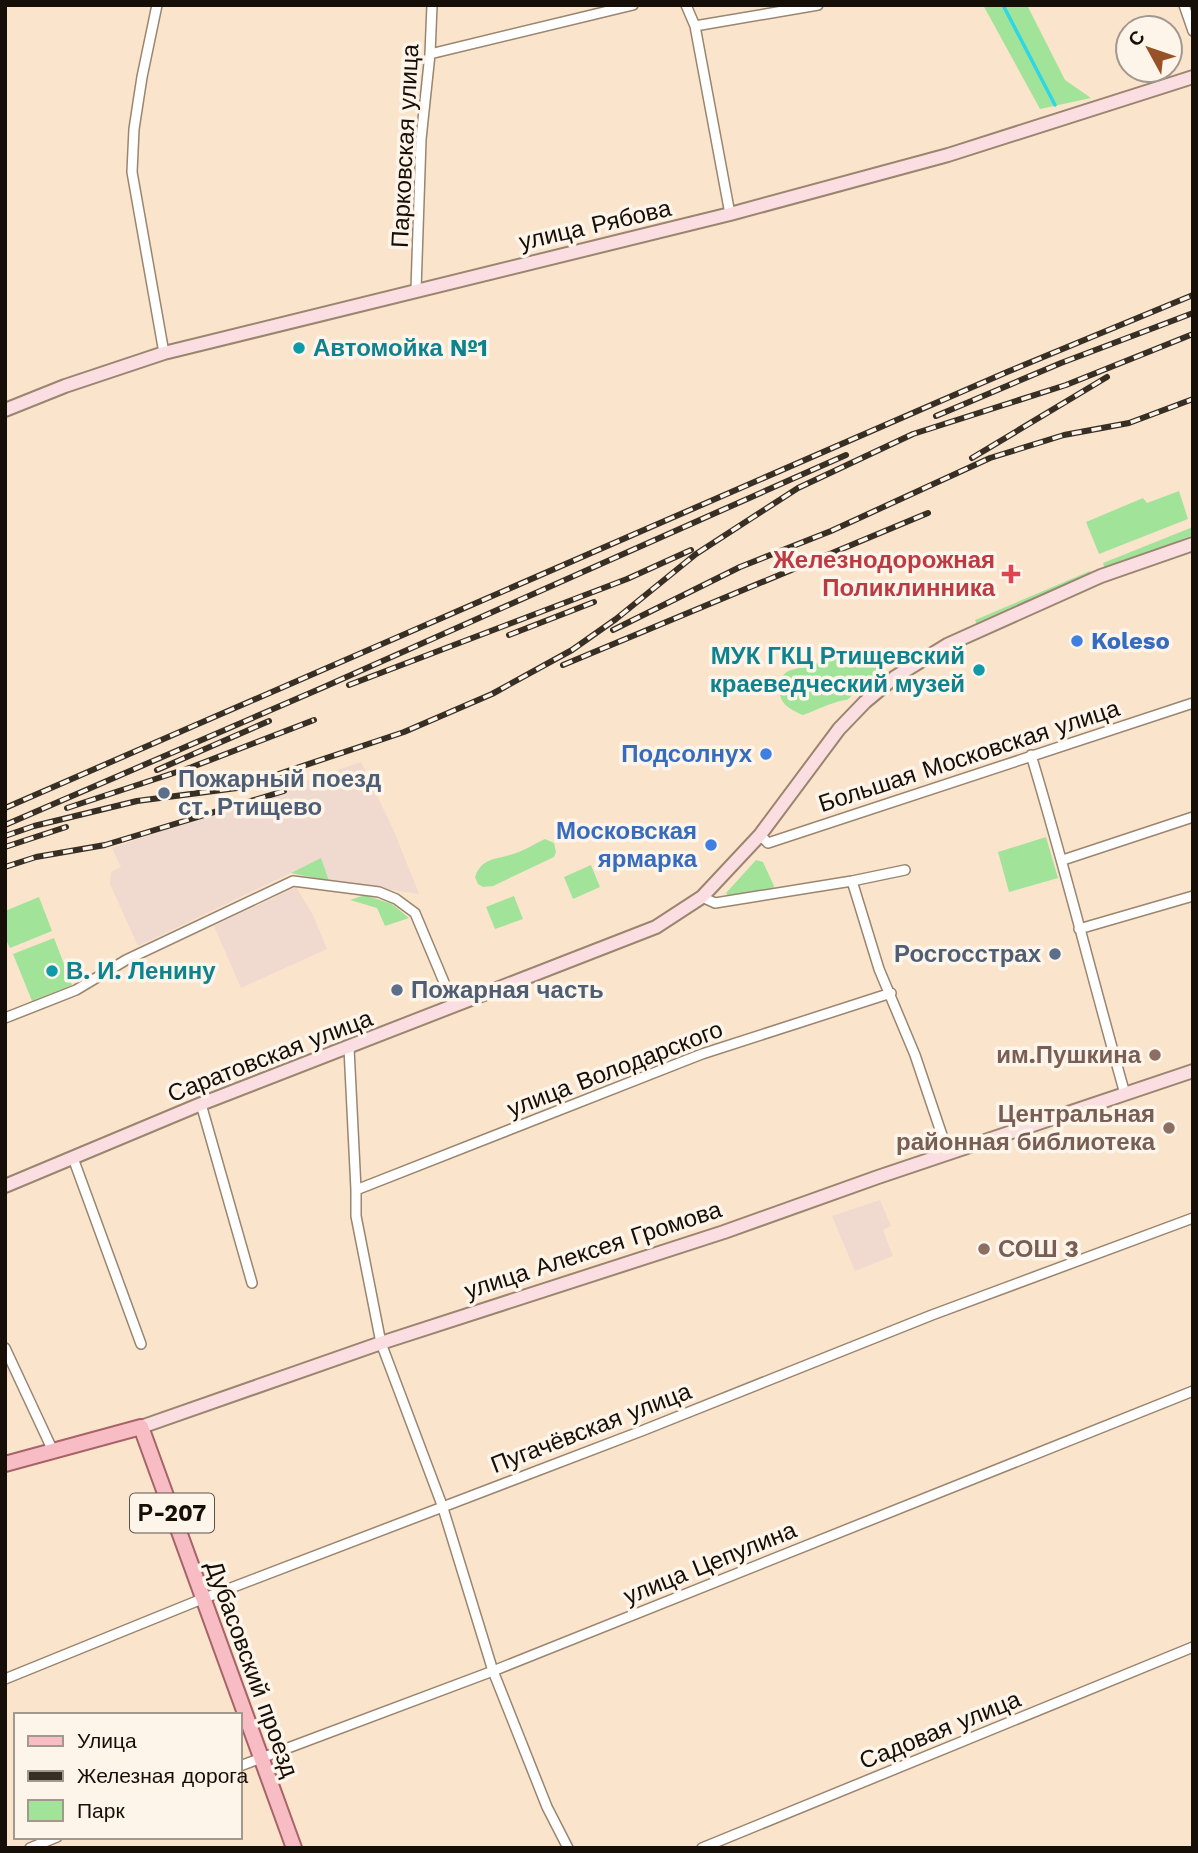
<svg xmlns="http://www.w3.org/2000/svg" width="1198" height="1853" font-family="'Work Sans',sans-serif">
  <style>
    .industrial { fill: #f0d9ce }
    .green { fill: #a2e39a }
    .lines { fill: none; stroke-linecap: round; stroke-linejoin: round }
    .stream { stroke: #2fd6e3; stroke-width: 3.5 }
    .street-casing { stroke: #9a856f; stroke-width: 12 }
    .secondary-casing { stroke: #9a856f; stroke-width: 16 }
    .primary-casing { stroke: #a66468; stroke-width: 18 }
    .street { stroke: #fff; stroke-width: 9 }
    .secondary { stroke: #fbdee1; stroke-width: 12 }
    .primary { stroke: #f8bdc4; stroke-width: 14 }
    .rail-casing { stroke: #382f24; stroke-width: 6 }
    .rail { stroke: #fdf4ea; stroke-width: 3.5; stroke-dasharray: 10; stroke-linecap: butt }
    .culture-dot { fill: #0f9aa8; stroke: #fdf4ea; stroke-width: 2.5 }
    .health-dot { fill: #e0444e; stroke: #fdf4ea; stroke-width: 2.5 }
    .shop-dot { fill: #3f7fe0; stroke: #fdf4ea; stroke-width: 2.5 }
    .service-dot { fill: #5c6f8a; stroke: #fdf4ea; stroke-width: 2.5 }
    .education-dot { fill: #8d6e63; stroke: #fdf4ea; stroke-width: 2.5 }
    .labels { text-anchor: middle; stroke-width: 7; stroke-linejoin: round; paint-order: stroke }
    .shield { fill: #fdf4ea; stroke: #5b544b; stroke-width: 2 }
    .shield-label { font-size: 23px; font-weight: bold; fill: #160f07 }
    .street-label { font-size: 24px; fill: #160f07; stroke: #fdf4ea }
    .culture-label { font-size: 24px; font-weight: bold; fill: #0d838f; stroke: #fdf4ea; text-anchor: start }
    .health-label { font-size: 24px; font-weight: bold; fill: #be3a42; stroke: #fdf4ea; text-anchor: end }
    .shop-label { font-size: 24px; font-weight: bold; fill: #366cbe; stroke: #fdf4ea; text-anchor: end }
    .service-label { font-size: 24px; font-weight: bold; fill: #4e5e75; stroke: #fdf4ea; text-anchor: start }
    .education-label { font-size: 24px; font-weight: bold; fill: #785e54; stroke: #fdf4ea; text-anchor: end }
  </style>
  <rect width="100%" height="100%" fill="#fbe4cc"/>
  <path class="industrial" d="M 361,762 L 394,831 L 419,894 L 329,881 L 320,859 L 138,946 L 110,884 L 111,872 L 121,867 L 112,848 Z
    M 296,887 L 313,915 L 327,949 L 241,988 L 214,926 Z
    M 880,1200 L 891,1226 L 883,1230 L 893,1256 L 855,1271 L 832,1216 Z"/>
  <path class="green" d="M 983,5 L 1027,5 L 1065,80 L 1091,98 L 1040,109 Z
    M 1179,491 L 1188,519 L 1099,554 L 1086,522 L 1143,498 L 1147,503 Z
    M 1193,527 L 1193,535 L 1105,570 L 1103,563 Z
    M 1090,571 L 1092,576 L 977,625 L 975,620 Z
    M 835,653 L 890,661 L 847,700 C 837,700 814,711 803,715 C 793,711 781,705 780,694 C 777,663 798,672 816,664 C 823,661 829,657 835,653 Z
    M 1046,837 L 1058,878 L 1009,892 L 998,852 Z
    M 545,839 L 554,843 L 556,852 L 554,857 L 493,886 L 483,887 L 478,884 L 475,877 C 482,857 496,860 513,854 C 524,851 534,844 545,839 Z
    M 321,858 L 329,881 L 291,873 Z
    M 756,860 L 763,862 L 774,886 L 773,890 L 729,899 L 726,893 Z
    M 591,865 L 600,887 L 573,899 L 564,877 Z
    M 365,895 L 392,904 L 409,918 L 385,926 L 377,908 L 350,900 Z
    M 514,896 L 523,919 L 495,929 L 486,907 Z
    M 39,897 L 52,931 L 10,948 L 5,938 L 5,911 Z
    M 54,938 L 72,985 L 32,1001 L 13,954 Z"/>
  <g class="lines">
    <path class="stream" d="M 1003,5 L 1055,105"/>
    <defs>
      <path id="street" d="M 157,5 L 142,77 L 134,129 L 132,172 L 164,353
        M 686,5 L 695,26 L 730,214
        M 1184,5 L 1193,31
        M 695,26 L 818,5
        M 430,54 L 633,5
        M 416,290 L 421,139 L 430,54 L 432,5
        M 1031,755 C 1065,867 1093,981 1125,1094
        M 760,835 L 768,843 L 1193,703
        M 1063,860 L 1193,817
        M 852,881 L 879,969 L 915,1055 L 948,1153
        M 702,897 L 715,903 L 852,881 L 905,870
        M 1079,929 L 1193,896
        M 5,1018 L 76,990 L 126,960 L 293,881 L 379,892 L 396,899 L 415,913 L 454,1006
        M 349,1048 L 356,1190 L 356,1216 L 381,1343 L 442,1505 L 493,1671 L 547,1807 L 568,1848
        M 201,1104 L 252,1283
        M 73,1158 L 141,1344
        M 356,1190 L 702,1054 L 891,993
        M 5,1348 L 53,1451
        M 5,1679 L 202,1599 L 644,1430 L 932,1315 L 1193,1218
        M 240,1766 L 493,1671 L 1193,1391
        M 30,1848 L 57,1837
        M 702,1848 L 1193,1647"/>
      <path id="secondary" d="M 5,410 L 65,386 L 164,353 L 730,214 L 948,155 L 1193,77
        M 5,1186 L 201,1104 L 656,927 L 702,897 L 760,835 L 839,729 L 865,702 L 895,677 L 947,645 L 1101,576 L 1193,544
        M 141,1427 L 381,1343 L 724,1232 L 878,1177 L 1193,1071"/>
      <path id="primary" d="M 5,1464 L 141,1427 L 294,1848"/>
    </defs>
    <use href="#street" class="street-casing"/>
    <use href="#secondary" class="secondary-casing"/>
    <use href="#primary" class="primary-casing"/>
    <use href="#street" class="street"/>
    <use href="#secondary" class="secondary"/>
    <use href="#primary" class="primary"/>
    <defs>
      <path id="rail" d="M 936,416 L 1061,363 L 1193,313
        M 972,458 L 1107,377
        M 613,630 L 740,567 L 831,531 L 990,458 L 1064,435 L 1129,423 L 1193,399
        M 509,635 L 594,602
        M 563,665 L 928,513
        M 349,685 L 627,579 L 691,550
        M 157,770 L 269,721
        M 5,808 L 1007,372 L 1193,295
        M 67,808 L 192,767 L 314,720
        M 5,825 L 324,687 L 846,455
        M 5,836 L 34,826 L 137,801 L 237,788 L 404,732 L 492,694 L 572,650 L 616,619 L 696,554 L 798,488 L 913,434 L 1066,385 L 1193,334
        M 5,847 L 66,827
        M 5,867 L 36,857 L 105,845 L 284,791"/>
    </defs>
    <use href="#rail" class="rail-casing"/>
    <use href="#rail" class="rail"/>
  </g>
  <g class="culture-dot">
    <circle cx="299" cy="348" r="7"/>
    <circle cx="979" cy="670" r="7"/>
    <circle cx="52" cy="971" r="7"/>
  </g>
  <path class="health-dot" d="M1007.5 563.5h7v7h7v7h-7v7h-7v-7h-7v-7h7z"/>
  <g class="shop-dot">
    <circle cx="1077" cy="641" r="7"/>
    <circle cx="766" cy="754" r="7"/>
    <circle cx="711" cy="845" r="7"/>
  </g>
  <g class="service-dot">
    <circle cx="164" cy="793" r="7"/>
    <circle cx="1055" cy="954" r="7"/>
    <circle cx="397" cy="990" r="7"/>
  </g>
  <g class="education-dot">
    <circle cx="1155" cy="1055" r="7"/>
    <circle cx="1169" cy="1128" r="7"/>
    <circle cx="984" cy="1249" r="7"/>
  </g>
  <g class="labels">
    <rect class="shield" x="130" y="1493.5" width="84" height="39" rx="5"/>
    <g class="shield-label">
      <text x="172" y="1521">Р-207</text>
    </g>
    <g class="street-label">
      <text transform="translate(405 146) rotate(-87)" y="8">Парковская улица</text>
      <text transform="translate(595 225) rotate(-13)" y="8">улица Рябова</text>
      <text transform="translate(969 756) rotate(-18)" y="8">Большая Московская улица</text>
      <text transform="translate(270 1056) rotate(-21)" y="8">Саратовская улица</text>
      <text transform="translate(615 1069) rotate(-21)" y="8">улица Володарского</text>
      <text transform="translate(593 1250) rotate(-18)" y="8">улица Алексея Громова</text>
      <text transform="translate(591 1428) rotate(-21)" y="8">Пугачёвская улица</text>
      <text transform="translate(710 1563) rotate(-22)" y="8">улица Цепулина</text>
      <text transform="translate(252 1669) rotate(70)" y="8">Дубасовский проезд</text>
      <text transform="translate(940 1730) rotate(-22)" y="8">Садовая улица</text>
    </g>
    <g class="culture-label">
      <text x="313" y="356">Автомойка №1</text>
      <text x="965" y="664" text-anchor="end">МУК ГКЦ Ртищевский<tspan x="965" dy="28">краеведческий музей</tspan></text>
      <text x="66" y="979">В. И. Ленину</text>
    </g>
    <g class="health-label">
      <text x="995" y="568">Железнодорожная<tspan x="995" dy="28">Поликлинника</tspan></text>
    </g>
    <g class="shop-label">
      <text x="1091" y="649" text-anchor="start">Koleso</text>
      <text x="752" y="762">Подсолнух</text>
      <text x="697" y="839">Московская<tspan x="697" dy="28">ярмарка</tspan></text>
    </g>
    <g class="service-label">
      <text x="178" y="787">Пожарный поезд<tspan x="178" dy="28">ст. Ртищево</tspan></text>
      <text x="1041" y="962" text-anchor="end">Росгосстрах</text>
      <text x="411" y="998">Пожарная часть</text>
    </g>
    <g class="education-label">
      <text x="1141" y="1063">им.Пушкина</text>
      <text x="1155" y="1122">Центральная<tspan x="1155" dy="28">районная библиотека</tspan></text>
      <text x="998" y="1257" text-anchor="start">СОШ 3</text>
    </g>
  </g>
  <rect width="1198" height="1853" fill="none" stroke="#160f07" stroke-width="14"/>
  <rect x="14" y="1713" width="228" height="126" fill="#fdf4ea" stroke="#a1988f" stroke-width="2"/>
  <rect x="28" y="1736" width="35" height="10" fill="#f8bdc4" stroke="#a1988f" stroke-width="2"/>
  <text x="77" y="1748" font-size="21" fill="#160f07">Улица</text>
  <rect x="28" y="1771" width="35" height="10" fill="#382f24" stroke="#a1988f" stroke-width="2"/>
  <text x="77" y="1783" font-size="21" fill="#160f07">Железная дорога</text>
  <rect x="28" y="1800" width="35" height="21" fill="#a2e39a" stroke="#a1988f" stroke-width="2"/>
  <text x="77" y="1818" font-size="21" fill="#160f07">Парк</text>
  <g transform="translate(1149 49) rotate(310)"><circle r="33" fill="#fdf4ea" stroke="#a1988f" stroke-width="2"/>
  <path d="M0-5L12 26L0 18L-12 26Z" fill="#975327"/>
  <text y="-10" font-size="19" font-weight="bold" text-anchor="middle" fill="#160f07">С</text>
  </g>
</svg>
